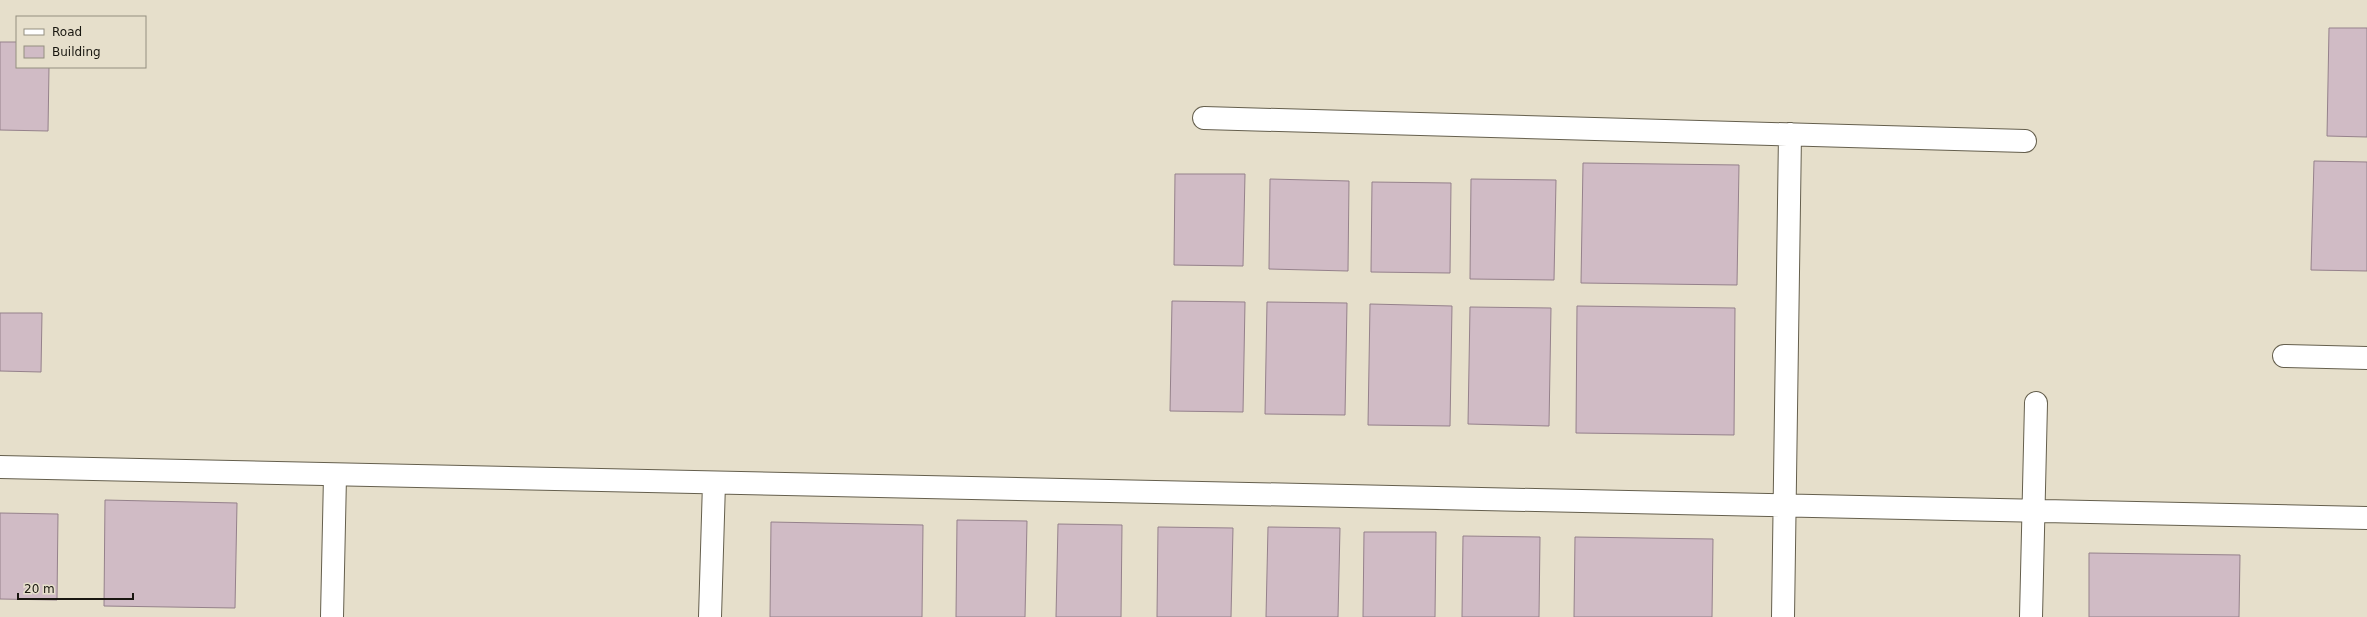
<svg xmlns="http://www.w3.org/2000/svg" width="2367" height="617" font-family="'DejaVu Sans',sans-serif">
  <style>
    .building { fill: #d0bbc5; stroke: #95818b }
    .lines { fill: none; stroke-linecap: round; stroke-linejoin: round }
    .street-casing { stroke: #655f4d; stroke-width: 24 }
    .street { stroke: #fff; stroke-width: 22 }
  </style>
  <rect width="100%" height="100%" fill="#e6dfcb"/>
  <path class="building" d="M 2329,28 L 2367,28 L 2367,137 L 2327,136 Z
    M 0,42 L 17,42 L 17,67 L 49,67 L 48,131 L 0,130 Z
    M 2314,161 L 2367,162 L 2367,271 L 2311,270 Z
    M 1583,163 L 1739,165 L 1737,285 L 1581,283 Z
    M 1175,174 L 1245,174 L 1243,266 L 1174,265 Z
    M 1270,179 L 1349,181 L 1348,271 L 1269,269 Z
    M 1471,179 L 1556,180 L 1554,280 L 1470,279 Z
    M 1372,182 L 1451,183 L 1450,273 L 1371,272 Z
    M 1172,301 L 1245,302 L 1243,412 L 1170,411 Z
    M 1267,302 L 1347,303 L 1345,415 L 1265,414 Z
    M 1370,304 L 1452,306 L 1450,426 L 1368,425 Z
    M 1577,306 L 1735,308 L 1734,435 L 1576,433 Z
    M 1470,307 L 1551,308 L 1549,426 L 1468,424 Z
    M 0,313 L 42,313 L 41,372 L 0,371 Z
    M 105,500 L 237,503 L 235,608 L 104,606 Z
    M 0,513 L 58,514 L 57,600 L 0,599 Z
    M 957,520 L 1027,521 L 1025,617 L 956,617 Z
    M 771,522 L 923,525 L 922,617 L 770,617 Z
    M 1058,524 L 1122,525 L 1121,617 L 1056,617 Z
    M 1158,527 L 1233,528 L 1231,617 L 1157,617 Z
    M 1268,527 L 1340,528 L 1338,617 L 1266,617 Z
    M 1364,532 L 1436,532 L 1435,617 L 1363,617 Z
    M 1463,536 L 1540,537 L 1539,617 L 1462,617 Z
    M 1575,537 L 1713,539 L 1712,617 L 1574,617 Z
    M 2089,553 L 2240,555 L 2239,617 L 2089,617 Z"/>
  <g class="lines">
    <defs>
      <path id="street" d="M 1204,118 L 2025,141
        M 2284,356 L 2367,358
        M 0,467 L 2367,518
        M 332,617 L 335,476
        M 710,617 L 714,483
        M 1783,617 L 1790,134
        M 2031,617 L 2036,403"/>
    </defs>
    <use href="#street" class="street-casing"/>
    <use href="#street" class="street"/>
  </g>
  <rect x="16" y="16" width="130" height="52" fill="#e6dfcb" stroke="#948f80"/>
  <rect x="24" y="29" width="20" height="6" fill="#ffffff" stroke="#948f80"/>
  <text x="52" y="36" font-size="12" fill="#191710">Road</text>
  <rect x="24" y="46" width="20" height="12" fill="#d0bbc5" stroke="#948f80"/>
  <text x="52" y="56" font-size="12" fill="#191710">Building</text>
  <path d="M18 593v6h115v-6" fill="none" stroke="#191710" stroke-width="2"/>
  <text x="24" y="593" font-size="12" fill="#191710" stroke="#e6dfcb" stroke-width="3" paint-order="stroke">20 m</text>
</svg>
